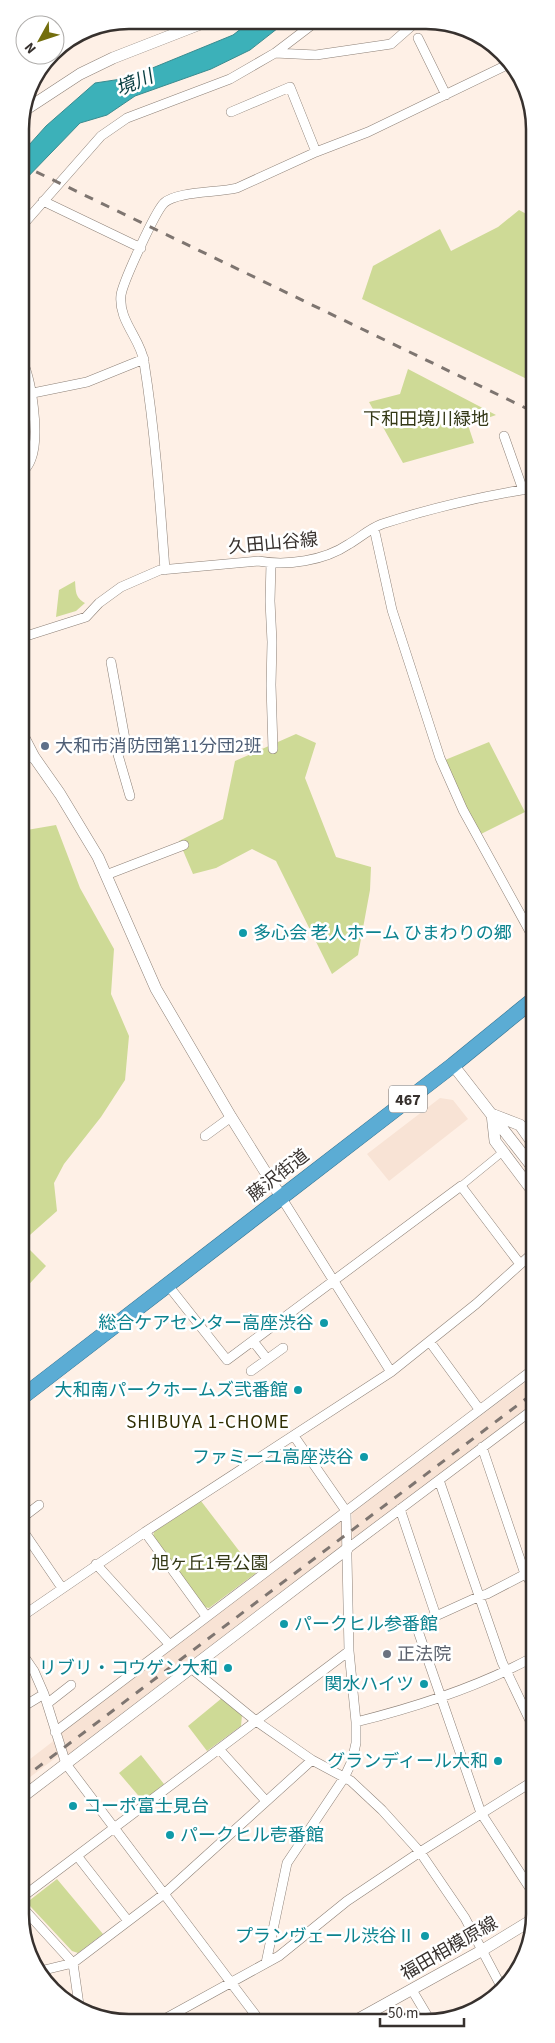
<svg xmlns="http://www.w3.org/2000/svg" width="555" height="2043" font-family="'Source Sans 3','Noto Sans JP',sans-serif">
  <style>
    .built { fill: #f8e3d5 }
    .green { fill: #ceda96 }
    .water { fill: #3cb1b9; stroke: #3a8b8f }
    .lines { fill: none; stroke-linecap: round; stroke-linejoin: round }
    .pedestrian-casing { stroke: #8d8077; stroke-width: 8 }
    .minor-casing { stroke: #8d8077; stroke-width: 10 }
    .tertiary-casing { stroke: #8d8077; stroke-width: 12 }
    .trunk-casing { stroke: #347493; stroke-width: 16 }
    .pedestrian { stroke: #fff; stroke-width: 7 }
    .minor { stroke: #fff; stroke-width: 9 }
    .tertiary { stroke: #fff; stroke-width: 11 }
    .trunk { stroke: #5bacd4; stroke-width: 15 }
    .rail { stroke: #7e7570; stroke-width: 3; stroke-dasharray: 9 9; stroke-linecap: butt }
    .service-dot { fill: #5c6f8a; stroke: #fff; stroke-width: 2 }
    .culture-dot { fill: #0f9aa8; stroke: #fff; stroke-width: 2 }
    .worship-dot { fill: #6b7280; stroke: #fff; stroke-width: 2 }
    .labels { text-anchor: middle; stroke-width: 5; stroke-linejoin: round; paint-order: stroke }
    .shield { fill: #fff; stroke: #736f6d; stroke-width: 1 }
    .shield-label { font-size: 16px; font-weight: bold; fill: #37312e }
    .park-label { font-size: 18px; fill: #343917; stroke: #fff }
    .street-label { font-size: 18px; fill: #37312e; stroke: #fff }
    .service-label { font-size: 18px; fill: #4e5e75; stroke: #fff; text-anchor: start }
    .culture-label { font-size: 18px; fill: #0d838f; stroke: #fff; text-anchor: end }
    .worship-label { font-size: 18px; fill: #5b616d; stroke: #fff; text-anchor: start }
    .water-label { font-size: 19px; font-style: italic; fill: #093f42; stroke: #fff }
    .neighbourhood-label { font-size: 19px; letter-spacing: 1px; fill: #2f2d02; stroke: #fff }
    .rim { fill: none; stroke: #37312e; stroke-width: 2.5 }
  </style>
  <rect width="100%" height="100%" fill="#fef0e6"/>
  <path class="built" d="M 440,1098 L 453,1100 L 468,1119 L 389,1181 L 367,1154 Z
    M 535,1375 L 535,1402 L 353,1539 L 352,1513 Z
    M 342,1520 L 343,1547 L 68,1755 L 61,1733 Z
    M 56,1739 L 62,1753 L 21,1784 L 21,1766 Z"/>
  <path class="green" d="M 519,210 L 534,218 L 534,378 L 531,381 L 362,299 L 373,266 L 440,229 L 451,251 L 498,227 Z
    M 408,369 L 496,415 L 468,425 L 474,443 L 403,463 L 369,402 L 400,394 Z
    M 75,581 C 76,592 75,597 85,603 L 76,611 L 56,617 L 59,590 Z
    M 296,734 L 316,743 L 305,778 L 336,857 L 371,867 L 370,890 L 358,955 L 332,974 L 276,861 L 252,849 L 216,868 L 193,874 L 179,841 L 223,819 L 235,761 Z
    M 489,742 L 525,812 L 479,835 L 445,760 Z
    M 56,825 L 80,888 L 114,949 L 111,994 L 129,1036 L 125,1080 L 101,1117 L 64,1164 L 54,1183 L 57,1211 L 22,1242 L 46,1266 L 21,1293 L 21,831 Z
    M 201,1501 L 256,1573 L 209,1608 L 204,1607 L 153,1537 L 154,1532 Z
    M 222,1698 L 242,1715 L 241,1726 L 207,1751 L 188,1726 Z
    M 141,1755 L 164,1784 L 143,1801 L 119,1773 Z
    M 57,1879 L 103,1934 L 78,1953 L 72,1951 L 30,1906 L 30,1900 Z"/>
  <path class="water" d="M 251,21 L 287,21 L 250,50 L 211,69 L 135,96 L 107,115 L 80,123 L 20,185 L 20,155 L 46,126 L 95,83 L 128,78 L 233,35 Z"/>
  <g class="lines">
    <defs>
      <path id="pedestrian" d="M 461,1186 L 499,1155
        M 525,1574 L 535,1594"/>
      <path id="minor" d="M 418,38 L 446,95
        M 275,53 L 316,55 L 391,44 L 416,22
        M 231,112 L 290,87 L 316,152
        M 43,201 L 141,248
        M 20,228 L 101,136 L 127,118 L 230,79 L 275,53 L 317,21
        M 20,356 C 32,378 40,436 31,459 C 29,465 25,470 20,475
        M 33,393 L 87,382 L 144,359
        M 504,436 L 523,490
        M 374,528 L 392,610 L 440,758 L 463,810 L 534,939
        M 271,563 L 270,601 L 272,642 L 271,685 L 273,749
        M 165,570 C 160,501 155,431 144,362 C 141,339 118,321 121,295 C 123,282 155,212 164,203 C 177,191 218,193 237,188 L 316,152 L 368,132 L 511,63
        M 20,638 L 86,617 L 99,603 L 121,587 L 160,570 L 258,561 C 287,566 324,561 349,544 C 361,537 369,529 382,524 C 431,508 483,496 534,488
        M 111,662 L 125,739
        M 114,741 L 130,796
        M 20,760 L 34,757
        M 106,875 L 184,845
        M 205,1136 L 231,1117
        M 281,1197 L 391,1372
        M 167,1284 L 227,1360 L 461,1186 L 520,1264
        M 253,1341 L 267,1359
        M 430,1342 L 479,1409
        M 251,1371 L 283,1348
        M 482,1447 L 525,1574
        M 439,1480 L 502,1662 L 535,1731
        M 400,1509 L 436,1616
        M 21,1528 L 62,1588
        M 21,1528 L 22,1518 L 39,1505
        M 145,1532 L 206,1616
        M 347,1549 L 535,1408
        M 96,1564 L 169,1644
        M 535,1569 L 487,1594 L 480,1596 L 416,1625 L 481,1813 L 535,1896
        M 21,1617 L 145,1532 L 391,1372 L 476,1304 L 535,1251
        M 21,1652 L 34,1671 L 44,1694 L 66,1764 L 260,2021
        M 191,1668 L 256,1721 L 312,1760 L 351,1781 L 382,1810 L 420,1852 L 465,1918 L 503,1990
        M 48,1703 L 71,1685
        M 21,1708 L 44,1694
        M 356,1722 C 416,1707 481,1686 535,1656
        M 55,1732 L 535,1368
        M 219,1749 L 266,1801
        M 78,1857 L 128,1921
        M 21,1898 L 349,1651
        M 21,1906 L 73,1963 L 79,2005
        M 266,1963 L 287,1863 L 344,1778 L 352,1761 L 356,1743 L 356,1722 L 349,1651 L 346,1511 L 294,1436
        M 40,1971 L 73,1963 L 164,1894 L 312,1760
        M 412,1990 L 431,2022
        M 161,2021 L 279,1956 L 347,1901 L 420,1852 L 535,1780"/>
      <path id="tertiary" d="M 22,112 L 80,74 L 113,58 L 208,21
        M 20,730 L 34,757 L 60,794 L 98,857 L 156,989 L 231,1117 L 281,1197
        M 453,1065 L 534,1169
        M 492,1114 L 495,1141 L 534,1193
        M 494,1115 L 520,1125 L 534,1145
        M 21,1798 L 347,1549
        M 353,2022 L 481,1951 L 535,1918"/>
      <path id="trunk" d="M 21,1398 L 453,1065 L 534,999"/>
    </defs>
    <use href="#pedestrian" class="pedestrian-casing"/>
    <use href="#minor" class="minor-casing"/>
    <use href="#tertiary" class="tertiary-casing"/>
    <use href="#trunk" class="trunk-casing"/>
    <use href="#pedestrian" class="pedestrian"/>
    <use href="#minor" class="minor"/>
    <use href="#tertiary" class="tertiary"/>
    <use href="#trunk" class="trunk"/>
    <path class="rail" d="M 20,164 L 534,412
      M 21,1780 L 535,1392"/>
  </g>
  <circle class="service-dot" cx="45" cy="746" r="5"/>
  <g class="culture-dot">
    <circle cx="243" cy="933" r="5"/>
    <circle cx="324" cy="1323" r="5"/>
    <circle cx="298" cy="1390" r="5"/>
    <circle cx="364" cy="1457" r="5"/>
    <circle cx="284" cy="1624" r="5"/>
    <circle cx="228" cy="1668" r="5"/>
    <circle cx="424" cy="1684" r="5"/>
    <circle cx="498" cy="1761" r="5"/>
    <circle cx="73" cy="1806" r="5"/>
    <circle cx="170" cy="1835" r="5"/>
    <circle cx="425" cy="1936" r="5"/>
  </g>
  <circle class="worship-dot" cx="387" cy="1654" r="5"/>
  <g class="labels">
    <rect class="shield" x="389" y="1085.5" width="38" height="27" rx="4"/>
    <g class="shield-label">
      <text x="408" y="1105">467</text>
    </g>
    <g class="park-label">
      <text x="426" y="425">下和田境川緑地</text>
      <text x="210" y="1569">旭ヶ丘1号公園</text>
    </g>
    <g class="street-label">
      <text transform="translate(273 543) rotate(-5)" y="6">久田山谷線</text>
      <text transform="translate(278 1175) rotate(-38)" y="6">藤沢街道</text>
      <text transform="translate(449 1948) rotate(-30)" y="6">福田相模原線</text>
    </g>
    <g class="service-label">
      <text x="55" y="752">大和市消防団第11分団2班</text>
    </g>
    <g class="culture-label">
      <text x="253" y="939" text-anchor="start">多心会 老人ホーム ひまわりの郷</text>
      <text x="314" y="1329">総合ケアセンター高座渋谷</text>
      <text x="288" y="1396">大和南パークホームズ弐番館</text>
      <text x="354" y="1463">ファミーユ高座渋谷</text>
      <text x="294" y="1630" text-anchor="start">パークヒル参番館</text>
      <text x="218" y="1674">リブリ・コウゲン大和</text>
      <text x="414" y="1690">関水ハイツ</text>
      <text x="488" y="1767">グランディール大和</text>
      <text x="83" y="1812" text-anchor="start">コーポ富士見台</text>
      <text x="180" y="1841" text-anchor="start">パークヒル壱番館</text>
      <text x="415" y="1942">プランヴェール渋谷Ⅱ</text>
    </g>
    <g class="worship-label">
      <text x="397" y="1660">正法院</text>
    </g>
    <g class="water-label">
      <text transform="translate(134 82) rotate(-23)" y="7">境川</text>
    </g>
    <g class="neighbourhood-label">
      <text x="208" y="1428">SHIBUYA 1-CHOME</text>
    </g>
  </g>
  <path d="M0 0H555V2043H0ZM129 29H426A100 100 0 0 1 526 129V1914A100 100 0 0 1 426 2014H129A100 100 0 0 1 29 1914V129A100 100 0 0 1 129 29Z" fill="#fff" fill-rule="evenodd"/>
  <path class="rim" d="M129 29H426A100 100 0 0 1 526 129V1914A100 100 0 0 1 426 2014H129A100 100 0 0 1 29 1914V129A100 100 0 0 1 129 29Z"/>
  <g transform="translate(40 40) rotate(230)"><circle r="24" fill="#ffffff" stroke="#afadab"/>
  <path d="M0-4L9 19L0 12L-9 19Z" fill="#736e0d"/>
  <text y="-8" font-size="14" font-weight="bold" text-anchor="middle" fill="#37312e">N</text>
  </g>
  <path d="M380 2018v8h84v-8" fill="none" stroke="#37312e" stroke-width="2.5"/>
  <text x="388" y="2018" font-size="15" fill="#37312e" stroke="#ffffff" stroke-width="4" paint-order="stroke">50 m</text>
</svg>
